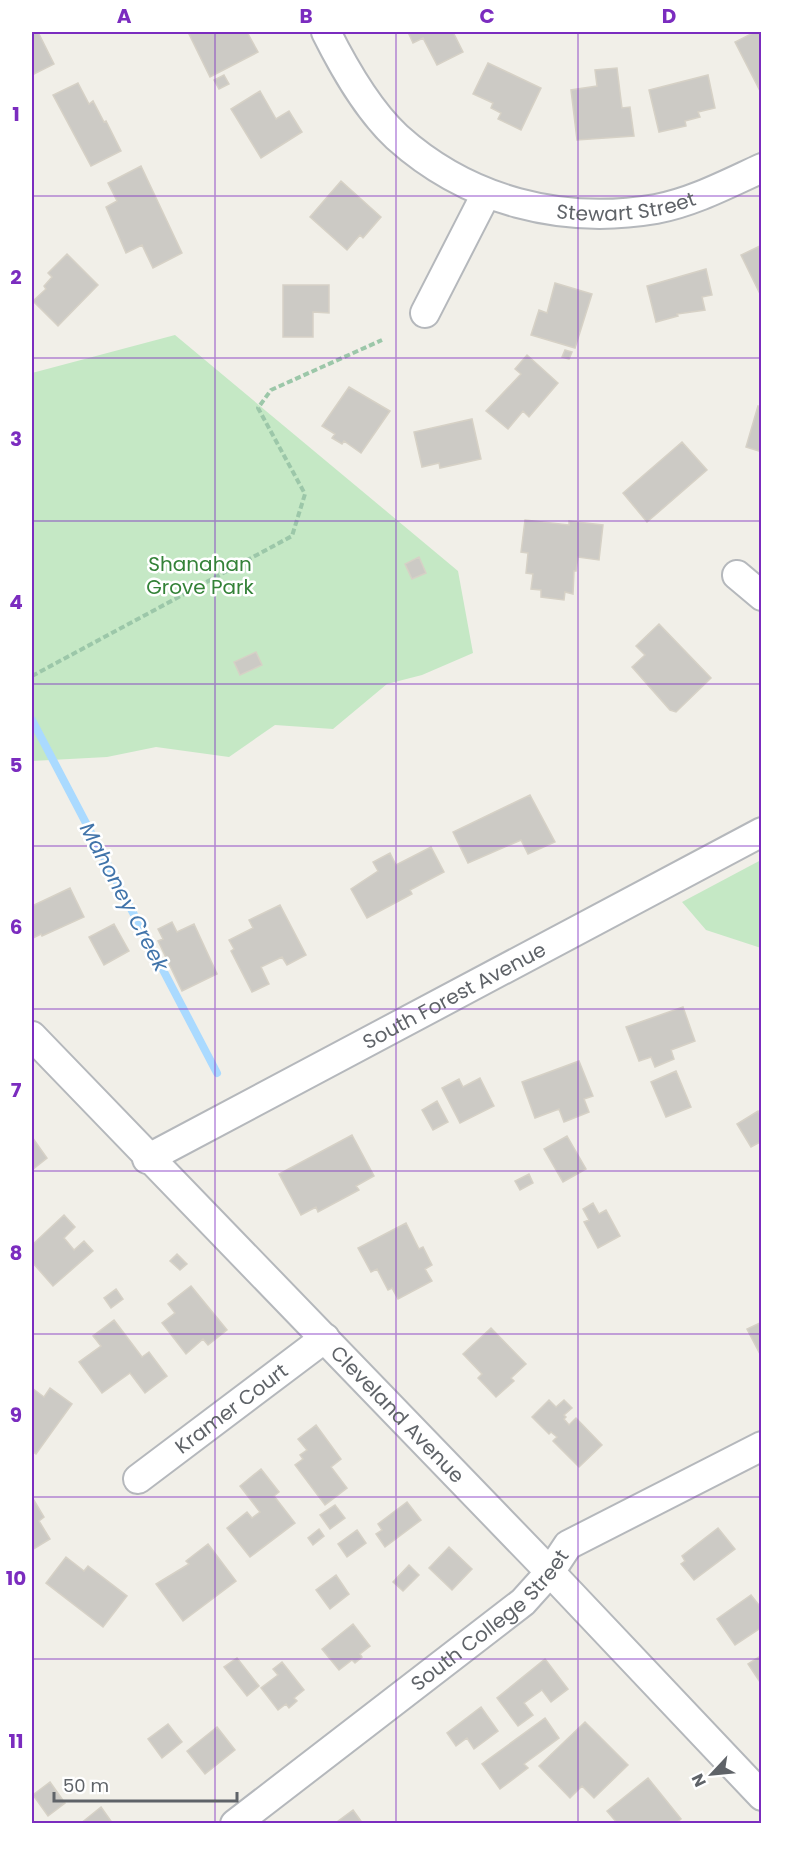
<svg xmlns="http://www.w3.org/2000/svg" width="793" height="1855" font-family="Poppins,sans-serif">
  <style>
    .green { fill: #c5e8c5 }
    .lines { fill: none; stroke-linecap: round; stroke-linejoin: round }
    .stream { stroke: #aadaff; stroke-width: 8 }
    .building { fill: #cccac5; stroke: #d6d1c6; stroke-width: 1.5 }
    .minor-casing { stroke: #b5b8bc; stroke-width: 32 }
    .path { stroke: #9cc7a9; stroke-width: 4; stroke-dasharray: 6 3; stroke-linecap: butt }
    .minor { stroke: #fff; stroke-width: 28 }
    .grid { fill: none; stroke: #7b2cbf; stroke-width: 1.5; stroke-opacity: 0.55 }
    .labels { text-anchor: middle; stroke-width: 5; stroke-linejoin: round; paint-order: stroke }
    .street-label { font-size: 20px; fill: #5f6368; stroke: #fff }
    .park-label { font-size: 20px; fill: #348238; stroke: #fff }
    .water-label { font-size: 21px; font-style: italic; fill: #4174aa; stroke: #fff }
    .neatline { fill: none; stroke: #7b2cbf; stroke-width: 2 }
    .grid-label { font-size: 20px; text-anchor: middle; font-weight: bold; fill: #7b2cbf }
  </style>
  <rect width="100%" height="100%" fill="#f1efe8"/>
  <path class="green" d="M 175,335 L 458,571 L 473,653 L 422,675 L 387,684 L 333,729 L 275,725 L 229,757 L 156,747 L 107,757 L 32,761 L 32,373 Z
    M 761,860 L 761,948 L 706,930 L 682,902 Z"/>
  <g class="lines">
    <path class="stream" d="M 32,720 L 217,1073"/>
  </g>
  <path class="building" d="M 32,32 L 38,32 L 54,64 L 32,75 Z
    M 193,32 L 247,32 L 258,52 L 210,77 L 189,34 Z
    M 408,32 L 453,32 L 463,52 L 437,65 L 423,38 L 413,43 Z
    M 755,32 L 762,32 L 759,89 L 735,42 Z
    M 488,63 L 541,88 L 521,130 L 498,119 L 501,113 L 491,108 L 493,103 L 473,94 Z
    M 617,68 L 622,108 L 630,107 L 634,136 L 577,140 L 571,90 L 597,86 L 595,70 Z
    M 224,75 L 229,84 L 219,89 L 214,80 Z
    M 708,75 L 715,108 L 698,112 L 700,117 L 685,121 L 686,126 L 659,132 L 649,90 Z
    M 78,83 L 89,104 L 93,101 L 104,122 L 106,121 L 121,151 L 91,166 L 53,95 Z
    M 260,91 L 276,119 L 289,111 L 302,132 L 261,158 L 231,109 Z
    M 141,166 L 182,253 L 153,268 L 142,245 L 126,253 L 106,207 L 117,201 L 108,183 Z
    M 341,181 L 381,217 L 363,238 L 360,235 L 347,250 L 310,217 Z
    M 762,245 L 762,298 L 741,255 Z
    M 67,254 L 98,285 L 58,326 L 33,301 L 46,289 L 44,286 L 52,277 L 48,273 Z
    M 706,269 L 712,295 L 702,297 L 705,310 L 677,314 L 678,316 L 656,322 L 647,286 Z
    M 555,283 L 592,294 L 575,348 L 531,335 L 539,310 L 547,313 Z
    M 283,285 L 329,285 L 329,313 L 313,312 L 313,337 L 283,337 Z
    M 565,350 L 572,352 L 569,359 L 562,357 Z
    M 527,355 L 558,383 L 529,417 L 523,411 L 508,429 L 486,411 L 521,374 L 515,369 Z
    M 349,387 L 390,411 L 361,453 L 344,441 L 342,444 L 332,438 L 335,434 L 322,426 Z
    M 758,406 L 762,407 L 762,452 L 746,447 Z
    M 472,419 L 481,459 L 440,468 L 439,463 L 422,467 L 414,432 Z
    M 682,442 L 707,470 L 647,522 L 623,493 Z
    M 525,520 L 569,525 L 569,521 L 603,525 L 599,560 L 578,557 L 576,571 L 574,571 L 573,594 L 565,592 L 564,600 L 541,597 L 541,590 L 531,589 L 533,574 L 526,573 L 528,553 L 521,552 Z
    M 419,557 L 426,573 L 412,579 L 405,564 Z
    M 659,624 L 711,678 L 676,712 L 670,710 L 632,667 L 645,655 L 636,646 Z
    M 256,652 L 262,665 L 240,675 L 234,662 Z
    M 530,795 L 555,842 L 528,854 L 521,840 L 468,863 L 453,832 Z
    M 431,847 L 444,872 L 410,890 L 412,894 L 367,918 L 351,889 L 378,871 L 373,862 L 390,853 L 396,865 Z
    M 70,888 L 84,917 L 42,936 L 41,934 L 33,938 L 32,906 Z
    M 280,905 L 306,955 L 287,965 L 282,957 L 261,967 L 269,984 L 252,992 L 231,951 L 234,949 L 229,940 L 253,928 L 249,920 Z
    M 172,922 L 177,932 L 194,924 L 217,974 L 182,991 L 158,941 L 163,939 L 158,929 Z
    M 114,924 L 129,951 L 104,965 L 89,937 Z
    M 683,1007 L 695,1041 L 671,1050 L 674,1059 L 655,1067 L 651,1057 L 639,1061 L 626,1027 Z
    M 579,1061 L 593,1096 L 584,1099 L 589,1112 L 564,1122 L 559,1109 L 535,1118 L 522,1082 Z
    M 676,1071 L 691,1107 L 666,1117 L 651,1082 Z
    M 480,1078 L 494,1106 L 460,1123 L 442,1088 L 459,1079 L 463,1087 Z
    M 437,1101 L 448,1122 L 433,1130 L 422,1110 Z
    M 758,1111 L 762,1117 L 762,1141 L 751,1147 L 737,1124 Z
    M 352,1135 L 374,1176 L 356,1186 L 359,1190 L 318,1212 L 316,1207 L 301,1215 L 279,1174 Z
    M 567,1136 L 586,1169 L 563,1182 L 544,1149 Z
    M 32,1137 L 47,1158 L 32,1170 Z
    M 529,1174 L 533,1183 L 520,1190 L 515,1181 Z
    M 593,1203 L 599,1214 L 606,1210 L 620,1236 L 598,1248 L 584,1222 L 589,1220 L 583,1209 Z
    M 64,1215 L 75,1227 L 64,1238 L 74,1250 L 84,1241 L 93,1251 L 53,1286 L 32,1262 L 32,1245 Z
    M 406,1223 L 419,1249 L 423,1247 L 432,1265 L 425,1269 L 432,1281 L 398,1299 L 392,1288 L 388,1290 L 377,1269 L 371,1272 L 358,1248 Z
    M 177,1254 L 187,1264 L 180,1270 L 170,1261 Z
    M 191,1286 L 227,1330 L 208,1345 L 203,1339 L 186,1354 L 162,1323 L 175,1313 L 168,1304 Z
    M 116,1289 L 123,1299 L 111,1308 L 104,1298 Z
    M 114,1320 L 142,1357 L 149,1352 L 167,1376 L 145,1393 L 130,1373 L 102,1393 L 79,1362 L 101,1346 L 93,1336 Z
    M 762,1322 L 762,1358 L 747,1329 Z
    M 491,1328 L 526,1364 L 511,1378 L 514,1381 L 496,1397 L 478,1378 L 482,1374 L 463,1354 Z
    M 32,1388 L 44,1397 L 50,1388 L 72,1404 L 36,1454 L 32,1451 Z
    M 549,1400 L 556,1407 L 564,1400 L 572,1408 L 564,1415 L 566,1417 L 564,1419 L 569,1425 L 576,1418 L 602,1445 L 579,1467 L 553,1441 L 557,1437 L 551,1432 L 549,1434 L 532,1417 Z
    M 316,1425 L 341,1459 L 331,1467 L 347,1488 L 325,1505 L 295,1465 L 303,1459 L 300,1455 L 307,1450 L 298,1439 Z
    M 261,1469 L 279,1492 L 274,1496 L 295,1523 L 250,1557 L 227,1528 L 247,1512 L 252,1518 L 260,1512 L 240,1486 Z
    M 32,1497 L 44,1517 L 39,1521 L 50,1539 L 32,1550 Z
    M 407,1502 L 421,1520 L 385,1547 L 376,1534 L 382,1530 L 378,1524 Z
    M 335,1505 L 345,1518 L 330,1529 L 320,1515 Z
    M 718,1528 L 735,1549 L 694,1580 L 681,1564 L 685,1561 L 682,1556 Z
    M 319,1529 L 324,1536 L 313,1545 L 308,1538 Z
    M 357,1530 L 366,1543 L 347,1557 L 338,1544 Z
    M 208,1544 L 236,1581 L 183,1621 L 156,1584 L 189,1564 L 186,1561 Z
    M 449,1547 L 472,1569 L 452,1590 L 429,1568 Z
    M 66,1557 L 84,1571 L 88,1566 L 127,1596 L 103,1627 L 46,1583 Z
    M 409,1565 L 419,1575 L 403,1591 L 393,1582 Z
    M 336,1575 L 349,1594 L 330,1609 L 316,1590 Z
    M 751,1595 L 762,1609 L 762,1627 L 735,1645 L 717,1619 Z
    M 353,1624 L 370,1646 L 360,1654 L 362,1657 L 355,1663 L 352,1660 L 339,1670 L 322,1649 Z
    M 762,1655 L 762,1685 L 748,1664 Z
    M 237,1658 L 259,1686 L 247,1696 L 224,1667 Z
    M 545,1659 L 568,1689 L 551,1702 L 542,1690 L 524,1703 L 533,1715 L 518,1726 L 497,1698 Z
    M 282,1662 L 304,1690 L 294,1698 L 297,1701 L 289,1708 L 286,1704 L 278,1710 L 261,1688 L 278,1675 L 273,1669 Z
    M 481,1707 L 498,1731 L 474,1749 L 467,1738 L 456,1746 L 447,1733 Z
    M 545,1718 L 559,1738 L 524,1764 L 528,1768 L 500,1789 L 482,1764 Z
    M 585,1722 L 628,1765 L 594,1798 L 582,1786 L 570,1798 L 539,1766 Z
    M 168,1724 L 182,1742 L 162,1758 L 148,1739 Z
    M 217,1727 L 235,1750 L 205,1774 L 187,1751 Z
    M 648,1778 L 681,1819 L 675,1824 L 618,1824 L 607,1811 Z
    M 50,1782 L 65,1803 L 48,1816 L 33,1795 Z
    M 101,1807 L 113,1824 L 80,1824 Z
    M 353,1810 L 363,1824 L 337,1822 Z"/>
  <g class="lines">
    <defs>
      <g id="minor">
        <path id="s1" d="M 326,32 C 344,68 367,109 397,137 C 468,201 562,225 656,209 C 693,202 727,184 762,168"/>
        <path d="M 425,313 L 486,194"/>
        <path d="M 737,575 L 762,596"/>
        <path id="s2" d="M 32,1036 L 550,1572 L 762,1796"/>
        <path id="s3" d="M 147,1159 L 762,832"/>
        <path id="s4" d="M 138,1479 L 325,1338"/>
        <path id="s5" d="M 235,1824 L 523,1602 L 550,1572 L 568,1545 L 762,1446"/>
      </g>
    </defs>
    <use href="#minor" class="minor-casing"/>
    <path class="path" d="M 32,676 L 292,536 L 305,494 L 258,408 L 271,390 L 382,340"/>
    <use href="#minor" class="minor"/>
  </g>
  <path class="grid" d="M 215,32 L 215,1824M 396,32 L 396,1824M 578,32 L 578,1824M 32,196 L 762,196M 32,358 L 762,358M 32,521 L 762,521M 32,684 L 762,684M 32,846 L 762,846M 32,1009 L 762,1009M 32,1171 L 762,1171M 32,1334 L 762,1334M 32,1497 L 762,1497M 32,1659 L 762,1659"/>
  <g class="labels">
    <g class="street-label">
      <text dy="7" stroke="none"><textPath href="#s1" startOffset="376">Stewart Street</textPath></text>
      <text dy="7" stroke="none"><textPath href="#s3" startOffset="348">South Forest Avenue</textPath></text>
      <text dy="7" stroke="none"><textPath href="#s4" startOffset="117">Kramer Court</textPath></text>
      <text dy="7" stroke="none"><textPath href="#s2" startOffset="526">Cleveland Avenue</textPath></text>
      <text dy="7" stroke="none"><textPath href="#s5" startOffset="327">South College Street</textPath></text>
    </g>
    <g class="park-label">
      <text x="200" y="571">Shanahan<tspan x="200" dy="23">Grove Park</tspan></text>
    </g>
    <g class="water-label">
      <text transform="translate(124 897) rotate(62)" y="7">Mahoney Creek</text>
    </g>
  </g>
  <rect width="793" height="1855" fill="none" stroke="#ffffff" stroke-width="66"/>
  <g transform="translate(712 1774) rotate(244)" stroke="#ffffff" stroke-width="4.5" paint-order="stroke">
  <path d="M0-4.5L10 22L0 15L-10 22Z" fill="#5f6368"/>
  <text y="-9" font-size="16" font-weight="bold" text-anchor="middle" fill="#5f6368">N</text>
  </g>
  <path d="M54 1792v9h183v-9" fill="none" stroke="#5f6368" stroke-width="3"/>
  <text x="63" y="1792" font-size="18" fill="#5f6368" stroke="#ffffff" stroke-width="4.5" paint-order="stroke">50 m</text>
  <rect x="33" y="33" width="727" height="1789" class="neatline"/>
  <g class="grid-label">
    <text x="124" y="23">A</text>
    <text x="306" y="23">B</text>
    <text x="487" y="23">C</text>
    <text x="669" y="23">D</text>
    <text x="16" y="121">1</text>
    <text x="16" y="284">2</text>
    <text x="16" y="446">3</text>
    <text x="16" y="609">4</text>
    <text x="16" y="772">5</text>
    <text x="16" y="934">6</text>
    <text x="16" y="1097">7</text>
    <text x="16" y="1260">8</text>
    <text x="16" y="1422">9</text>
    <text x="16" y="1585">10</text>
    <text x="16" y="1748">11</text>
  </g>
</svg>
